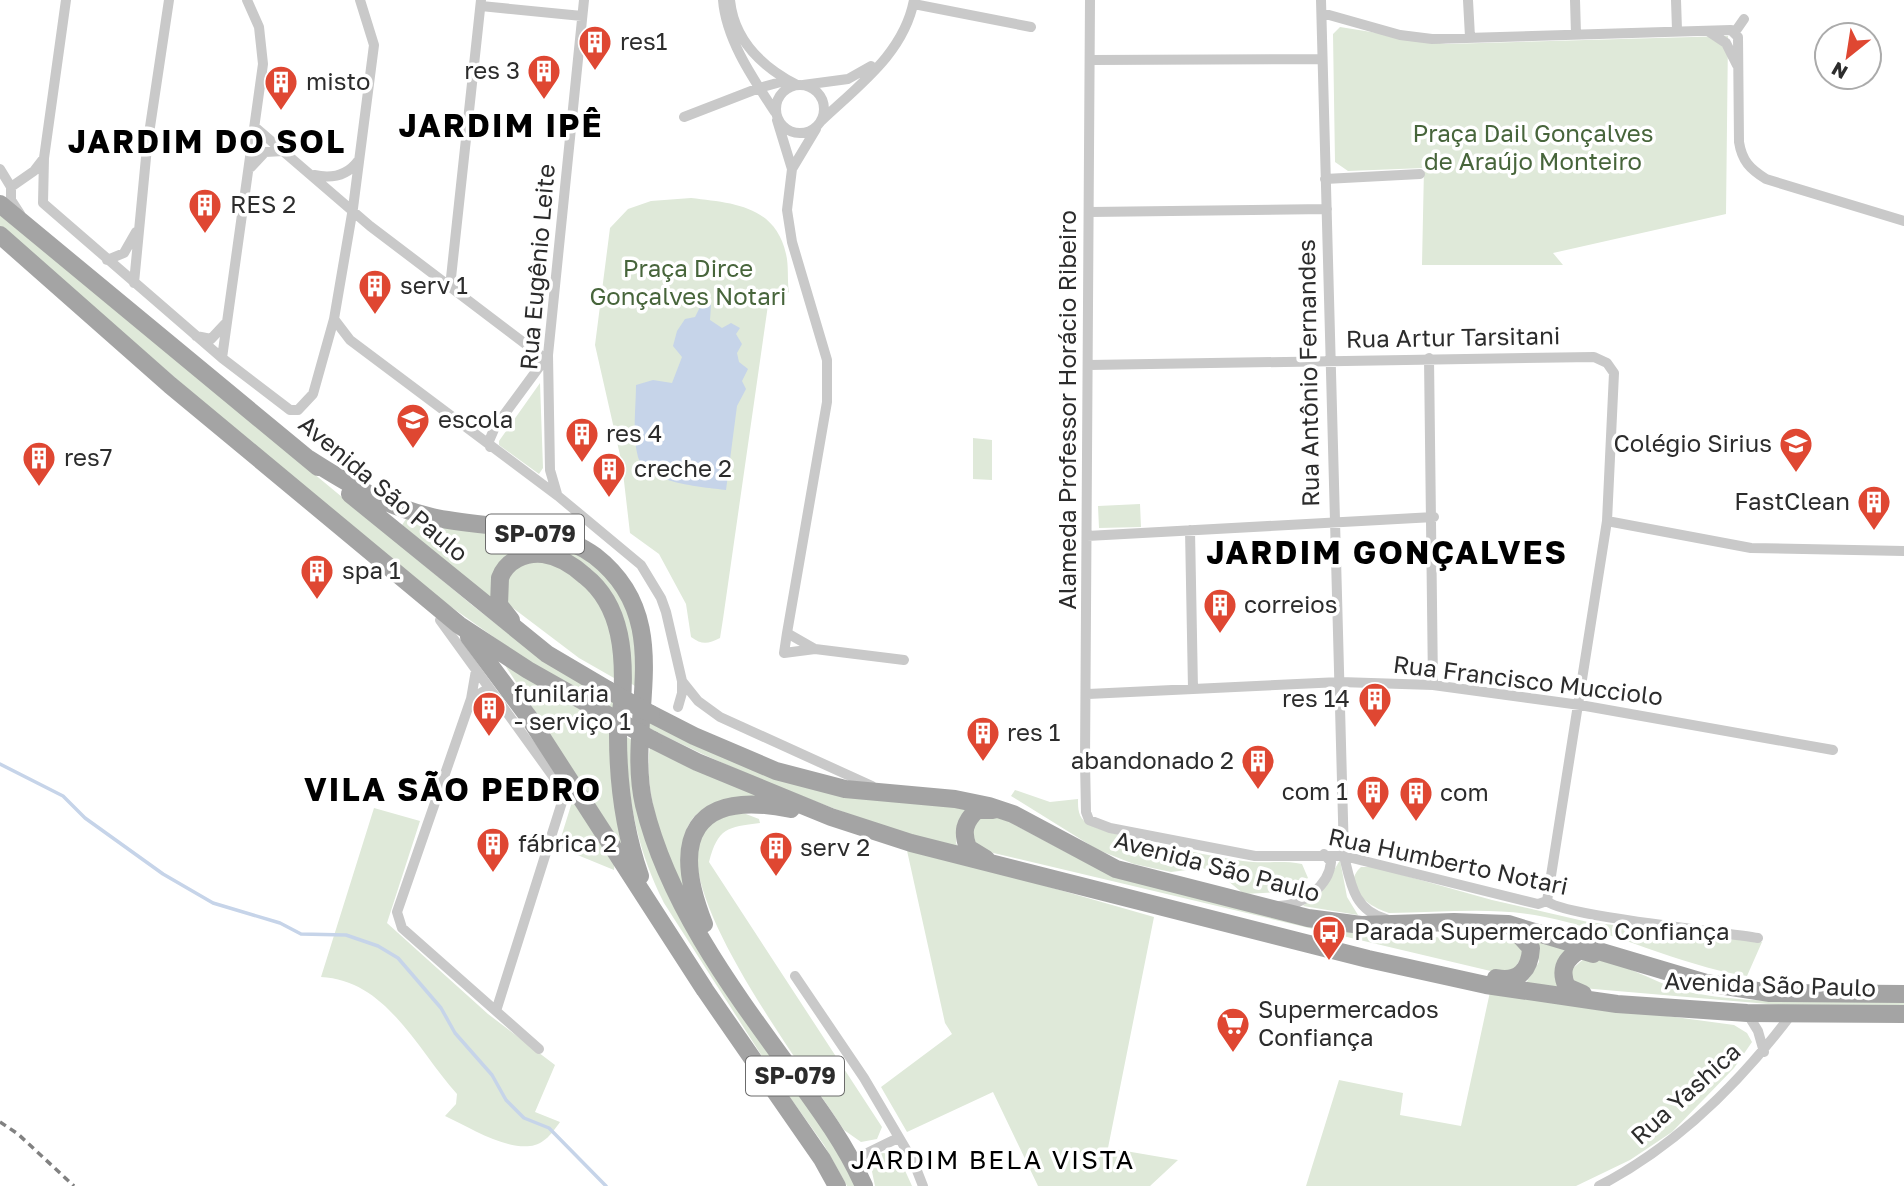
<svg xmlns="http://www.w3.org/2000/svg" width="1904" height="1186" font-family="'Golos Text',sans-serif">
  <style>
    .green { fill: #dfe9d9 }
    .water { fill: #c6d4e9 }
    .lines { fill: none; stroke-linecap: round; stroke-linejoin: round }
    .stream { stroke: #c6d4e9; stroke-width: 3.5 }
    .street { stroke: #c9c9c9; stroke-width: 10 }
    .primary { stroke: #a4a4a4; stroke-width: 18 }
    .rail { stroke: #818181; stroke-width: 3.5; stroke-dasharray: 7 5; stroke-linecap: butt }
    .primary-bridge { stroke: #a4a4a4; stroke-width: 18 }
    .labels { text-anchor: middle; stroke-width: 7; stroke-linejoin: round; paint-order: stroke }
    .shield { fill: #fff; stroke: #6b6b6b; stroke-width: 2 }
    .shield-label { font-size: 23px; font-weight: bold; fill: #2c2c2c }
    .poi-label { font-size: 24px; fill: #2c2c2c; stroke: #fff; text-anchor: start }
    .park-label { font-size: 24px; fill: #47653b; stroke: #fff }
    .street-label { font-size: 24px; fill: #2c2c2c; stroke: #fff }
    .neighbourhood-label { font-size: 26px; letter-spacing: 2px; fill: #000; stroke: #fff }
    .district-label { font-size: 32px; font-weight: bold; letter-spacing: 2px; fill: #000; stroke: #fff }
  </style>
  <rect width="100%" height="100%" fill="#fff"/>
  <path class="green" d="M 1340,27 L 1446,44 L 1728,36 L 1726,214 L 1553,253 L 1563,265 L 1422,265 L 1424,168 L 1348,171 L 1335,162 L 1333,34 Z
    M 691,198 C 732,203 775,205 786,254 C 789,266 787,280 789,292 L 768,305 L 723,619 L 720,638 C 708,644 702,645 691,637 L 686,604 L 659,554 L 630,533 L 622,464 L 595,345 L 610,228 L 628,209 L 651,201 Z
    M 0,213 L 472,605 L 522,644 L 616,702 L 614,710 L 532,664 L 430,592 L 291,478 L 0,226 Z
    M 540,383 L 543,468 L 539,474 L 499,445 L 499,441 Z
    M 973,438 L 992,440 L 992,480 L 973,479 Z
    M 1140,504 L 1141,527 L 1099,528 L 1098,506 Z
    M 406,519 C 431,524 456,529 481,532 C 545,541 608,547 633,620 C 640,640 638,668 640,689 L 630,683 L 598,580 L 523,549 L 493,600 L 402,525 Z
    M 525,560 C 536,562 553,561 562,567 C 604,593 618,630 614,678 L 579,658 L 509,605 L 505,596 L 507,576 Z
    M 501,659 L 557,696 L 614,727 L 632,861 Z
    M 645,716 L 753,768 L 974,807 L 958,822 L 956,843 L 961,853 C 853,818 747,778 645,726 Z
    M 623,735 L 634,741 L 656,864 L 830,1138 L 856,1186 L 847,1186 L 824,1145 L 774,1075 L 664,903 C 634,843 630,800 623,735 Z
    M 650,745 L 773,797 C 677,795 671,832 696,914 C 670,863 642,803 650,745 Z
    M 1015,790 L 1050,802 L 1078,799 C 1078,809 1078,817 1087,823 C 1105,836 1216,857 1243,861 C 1263,864 1282,860 1302,864 L 1308,878 L 1284,892 L 1244,894 L 1223,877 L 1203,868 L 1171,872 L 1134,864 L 1098,850 L 1011,796 Z
    M 572,802 L 579,806 L 615,859 L 614,870 L 558,847 Z
    M 374,808 L 420,821 L 387,923 L 488,1014 L 555,1065 L 535,1112 L 560,1122 C 553,1132 544,1145 530,1146 C 503,1149 469,1127 445,1116 L 456,1104 L 457,1094 C 418,1051 387,980 321,977 Z
    M 738,811 L 759,819 L 760,823 C 727,827 718,828 709,862 L 882,1127 L 877,1139 L 861,1142 L 844,1130 C 809,1075 675,900 700,838 C 706,822 723,818 738,811 Z
    M 998,816 L 1102,871 L 1348,932 L 1518,942 L 1523,954 L 1515,968 L 1499,973 L 985,851 L 974,842 L 972,826 L 977,818 Z
    M 906,846 L 1154,917 L 1108,1148 L 1178,1160 L 1150,1186 L 1038,1186 L 993,1092 L 907,1132 L 881,1087 L 952,1034 L 945,1023 Z
    M 1340,860 L 1347,897 L 1358,915 L 1303,906 L 1327,882 Z
    M 1361,867 L 1374,867 L 1492,900 L 1588,922 L 1648,929 L 1670,928 L 1762,942 L 1747,976 C 1677,965 1614,931 1545,917 C 1493,906 1441,913 1389,913 C 1371,908 1339,887 1361,867 Z
    M 1535,939 L 1571,943 L 1560,987 L 1526,983 L 1539,962 Z
    M 1586,957 C 1621,959 1657,986 1693,993 C 1763,1006 1833,1000 1904,1000 L 1904,1006 L 1793,1006 L 1582,988 L 1574,982 L 1571,970 Z
    M 1490,992 L 1734,1025 L 1747,1033 L 1752,1042 L 1734,1068 L 1672,1132 L 1630,1160 L 1576,1186 L 1306,1186 L 1339,1080 L 1403,1093 L 1400,1115 L 1461,1126 Z
    M 883,1153 L 898,1155 L 912,1186 L 875,1186 L 870,1162 L 875,1155 Z"/>
  <path class="water" d="M 701,305 L 711,305 L 710,320 L 722,328 L 731,323 L 740,328 L 736,334 L 742,344 L 737,353 L 739,362 L 748,369 L 742,381 L 746,389 L 737,406 L 726,490 C 702,487 645,483 638,457 C 632,435 636,407 636,385 L 653,380 L 672,383 L 682,357 L 673,346 L 677,331 L 685,319 L 695,317 Z"/>
  <g class="lines">
    <path class="stream" d="M 0,764 L 63,796 L 85,818 L 163,874 L 213,903 L 280,923 L 301,934 L 346,935 L 378,946 L 398,958 L 441,1008 L 455,1033 L 492,1075 L 506,1100 L 524,1118 L 549,1128 L 606,1186"/>
    <path class="street" d="M 66,0 L 44,158 L 43,203 L 222,358 L 290,410 L 298,410 L 313,394 L 334,319 L 353,208 L 374,45 L 360,0
      M 723,0 C 726,40 754,80 775,112
      M 730,0 C 734,40 762,67 797,85
      M 1090,0 L 1085,762 L 1086,812 L 1089,820 L 1110,828 L 1255,856 L 1344,856 L 1538,904 L 1547,901
      M 1321,0 L 1344,856 C 1351,885 1354,910 1386,919
      M 1468,0 L 1470,37
      M 1575,0 L 1576,34
      M 1676,0 L 1677,30
      M 914,4 L 1031,27
      M 481,6 L 582,16
      M 1322,13 L 1400,35 L 1432,39 L 1731,30 L 1738,37 L 1739,142 C 1742,161 1750,169 1766,179 L 1904,221
      M 1708,31 L 1726,43 L 1737,65
      M 1735,32 L 1744,19
      M 1091,60 L 1322,59
      M776 109a24 24 0 1 1 48 0a24 24 0 1 1-48 0Z
      M 803,85 L 848,79 L 871,66
      M 684,117 L 759,88 L 788,80
      M 777,120 L 792,169 L 787,210 L 792,242 L 827,360 L 827,402 L 787,633 L 784,653 L 815,649 L 787,633
      M 821,121 C 859,85 904,53 914,0
      M 256,128 L 370,226 L 548,361
      M 251,167 L 265,152 L 284,151
      M 0,169 L 11,187
      M 792,169 L 816,129
      M 314,175 C 332,179 347,176 358,161
      M 1325,179 L 1420,174
      M 1090,212 L 1327,209
      M 20,214 L 11,200 L 11,187 L 34,171 L 44,158
      M 107,260 L 124,253 L 136,232
      M 134,283 L 147,147 L 169,0
      M 450,287 L 481,0
      M 334,319 L 350,340 L 558,496 L 641,565 L 661,598 L 666,612 L 682,681 L 682,693 L 678,707
      M 196,336 L 211,339 L 225,324
      M 222,358 L 263,64 L 259,27 L 247,0
      M 1429,358 L 1433,685
      M 1089,365 L 1594,357 L 1607,363 L 1614,373 L 1607,521 L 1547,901
      M 490,447 L 489,441 L 495,427 L 548,355
      M 557,494 L 550,470 L 548,355 L 584,0
      M 1607,521 L 1751,548 L 1904,551
      M 1190,530 L 1193,689
      M 1087,536 L 1434,517
      M 440,620 L 560,786 L 563,799 L 496,1011
      M 815,649 L 904,660
      M 476,670 L 471,699 L 489,688
      M 682,681 L 698,701 L 720,717 L 872,786
      M 1088,694 L 1340,682 L 1433,685 L 1580,705 L 1833,750
      M 471,699 L 397,912 L 402,928 L 539,1049
      M 1547,901 C 1561,916 1725,932 1758,938
      M 1279,906 C 1302,906 1329,886 1331,862 L 1324,854
      M 795,976 L 864,1078 L 914,1163 L 923,1186
      M 1747,1013 L 1758,1031 L 1764,1052
      M 853,1160 L 898,1138
      M 1599,1186 C 1676,1146 1741,1082 1793,1012"/>
    <path class="primary" d="M 0,204 L 318,467
      M 0,235 L 170,385 L 459,625 L 528,670 L 597,709
      M 309,459 C 348,484 387,507 432,517 C 484,529 551,523 595,556 C 680,622 624,719 644,805 C 667,900 728,984 785,1062 C 814,1102 844,1141 864,1186
      M 350,494 L 547,654 L 608,690
      M 511,620 L 499,605 L 500,578 C 506,561 525,552 543,554 C 558,556 574,566 585,576 C 623,606 625,658 622,703 C 621,714 618,724 618,735 C 618,784 624,830 640,876
      M 469,637 L 530,719 L 705,990 L 822,1159 L 837,1186
      M 651,714 L 694,736 L 776,771 L 845,789 L 955,799 L 989,806 L 1013,814 L 1116,869 L 1308,918 L 1361,925 L 1454,922 L 1508,924 L 1706,983 L 1770,993 L 1904,994
      M 653,740 L 697,762 L 831,817 L 911,843 L 1368,959 L 1486,985 L 1617,1004 L 1747,1013 L 1904,1014
      M 986,859 L 968,848 C 962,832 964,822 977,810 L 993,810
      M 704,924 C 670,838 693,789 791,809
      M 1496,978 C 1519,983 1530,969 1531,948 L 1512,927
      M 1583,994 L 1567,987 C 1559,970 1565,959 1580,950 L 1593,954"/>
    <path class="rail" d="M 0,1122 L 18,1134 L 74,1186"/>
    <path class="primary-bridge" d="M 608,690 L 651,714
      M 597,709 L 653,740"/>
  </g>
  <defs>
    <symbol id="building-pin" viewBox="-11 -11 22 30"><path d="M0 17L-7.5 6A9.5 9.5 0 1 1 7.5 6Z" fill="#df4732" stroke="#fff"/><path d="M-4-6H4V6H1V3H-1V6H-4ZM-2.5-4.3h1.7v1.8h-1.7ZM.8-4.3h1.7v1.8H.8ZM-2.5-1h1.7V.8h-1.7ZM.8-1h1.7V.8H.8Z" fill="#fff"/></symbol>
    <symbol id="school-pin" viewBox="-11 -11 22 30"><path d="M0 17L-7.5 6A9.5 9.5 0 1 1 7.5 6Z" fill="#df4732" stroke="#fff"/><path d="M0-5L7-2L0 1L-7-2ZM-4 1L0 2.5L4 1V4Q0 6-4 4Z" fill="#fff"/></symbol>
    <symbol id="bus-pin" viewBox="-11 -11 22 30"><path d="M0 17L-7.5 6A9.5 9.5 0 1 1 7.5 6Z" fill="#df4732" stroke="#fff"/><path d="M-5-6H5V4H4V6H2V4H-2V6H-4V4H-5ZM-3.5-4V0h7V-4ZM-3.5 1.2v1.5H-2V1.2ZM2 1.2v1.5H3.5V1.2Z" fill="#fff"/></symbol>
    <symbol id="supermarket-pin" viewBox="-11 -11 22 30"><path d="M0 17L-7.5 6A9.5 9.5 0 1 1 7.5 6Z" fill="#df4732" stroke="#fff"/><path d="M-6-5.5h2.5l.6 2H6L4.5 2H-2.5L-4.4-4H-6ZM-1.5 3.2a1.3 1.3 0 1 0 .1 0ZM3 3.2a1.3 1.3 0 1 0 .1 0Z" fill="#fff"/></symbol>
  </defs>
  <g fill-rule="evenodd">
    <use href="#building-pin" x="576" y="23" width="38" height="52"/>
    <use href="#building-pin" x="525" y="52" width="38" height="52"/>
    <use href="#building-pin" x="262" y="63" width="38" height="52"/>
    <use href="#building-pin" x="186" y="186" width="38" height="52"/>
    <use href="#building-pin" x="356" y="267" width="38" height="52"/>
    <use href="#school-pin" x="394" y="401" width="38" height="52"/>
    <use href="#building-pin" x="563" y="415" width="38" height="52"/>
    <use href="#school-pin" x="1777" y="425" width="38" height="52"/>
    <use href="#building-pin" x="20" y="439" width="38" height="52"/>
    <use href="#building-pin" x="590" y="450" width="38" height="52"/>
    <use href="#building-pin" x="1855" y="483" width="38" height="52"/>
    <use href="#building-pin" x="298" y="552" width="38" height="52"/>
    <use href="#building-pin" x="1201" y="586" width="38" height="52"/>
    <use href="#building-pin" x="1356" y="680" width="38" height="52"/>
    <use href="#building-pin" x="470" y="689" width="38" height="52"/>
    <use href="#building-pin" x="964" y="714" width="38" height="52"/>
    <use href="#building-pin" x="1239" y="742" width="38" height="52"/>
    <use href="#building-pin" x="1354" y="773" width="38" height="52"/>
    <use href="#building-pin" x="1397" y="774" width="38" height="52"/>
    <use href="#building-pin" x="474" y="825" width="38" height="52"/>
    <use href="#building-pin" x="757" y="829" width="38" height="52"/>
    <use href="#bus-pin" x="1310" y="913" width="38" height="52"/>
    <use href="#supermarket-pin" x="1214" y="1005" width="38" height="52"/>
  </g>
  <g class="labels">
    <g class="shield">
      <rect x="486" y="514.5" width="98" height="39" rx="5"/>
      <rect x="746" y="1056.5" width="98" height="39" rx="5"/>
    </g>
    <g class="shield-label">
      <text x="535" y="542">SP-079</text>
      <text x="795" y="1084">SP-079</text>
    </g>
    <g class="poi-label">
      <text x="620" y="50">res1</text>
      <text x="520" y="79" text-anchor="end">res 3</text>
      <text x="306" y="90">misto</text>
      <text x="230" y="213">RES 2</text>
      <text x="400" y="294">serv 1</text>
      <text x="438" y="428">escola</text>
      <text x="606" y="442">res 4</text>
      <text x="1772" y="452" text-anchor="end">Colégio Sirius</text>
      <text x="64" y="466">res7</text>
      <text x="634" y="477">creche 2</text>
      <text x="1850" y="510" text-anchor="end">FastClean</text>
      <text x="342" y="579">spa 1</text>
      <text x="1244" y="613">correios</text>
      <text x="514" y="702">funilaria<tspan x="514" dy="28">- serviço 1</tspan></text>
      <text x="1350" y="707" text-anchor="end">res 14</text>
      <text x="1007" y="741">res 1</text>
      <text x="1234" y="769" text-anchor="end">abandonado 2</text>
      <text x="1348" y="800" text-anchor="end">com 1</text>
      <text x="1440" y="801">com</text>
      <text x="518" y="852">fábrica 2</text>
      <text x="800" y="856">serv 2</text>
      <text x="1354" y="940">Parada Supermercado Confiança</text>
      <text x="1258" y="1018">Supermercados<tspan x="1258" dy="28">Confiança</tspan></text>
    </g>
    <g class="park-label">
      <text x="1533" y="142">Praça Dail Gonçalves<tspan x="1533" dy="28">de Araújo Monteiro</tspan></text>
      <text x="688" y="277">Praça Dirce<tspan x="688" dy="28">Gonçalves Notari</tspan></text>
    </g>
    <g class="street-label">
      <text transform="translate(538 267) rotate(-85)" y="8">Rua Eugênio Leite</text>
      <text transform="translate(1453 338) rotate(-1)" y="8">Rua Artur Tarsitani</text>
      <text transform="translate(1309 373) rotate(-91)" y="8">Rua Antônio Fernandes</text>
      <text transform="translate(1068 410) rotate(-90)" y="8">Alameda Professor Horácio Ribeiro</text>
      <text transform="translate(383 489) rotate(40)" y="8">Avenida São Paulo</text>
      <text transform="translate(1528 681) rotate(7)" y="8">Rua Francisco Mucciolo</text>
      <text transform="translate(1448 862) rotate(12)" y="8">Rua Humberto Notari</text>
      <text transform="translate(1217 867) rotate(15)" y="8">Avenida São Paulo</text>
      <text transform="translate(1770 985) rotate(2)" y="8">Avenida São Paulo</text>
      <text transform="translate(1686 1094) rotate(-42)" y="8">Rua Yashica</text>
    </g>
    <g class="neighbourhood-label">
      <text x="993" y="1169">JARDIM BELA VISTA</text>
    </g>
    <g class="district-label">
      <text x="501" y="137">JARDIM IPÊ</text>
      <text x="207" y="153">JARDIM DO SOL</text>
      <text x="1387" y="564">JARDIM GONÇALVES</text>
      <text x="453" y="801">VILA SÃO PEDRO</text>
    </g>
  </g>
  <g transform="translate(1848 56) rotate(210)"><circle r="33" fill="#ffffff" stroke="#ababab" stroke-width="2"/>
  <path d="M0-5L12 26L0 18L-12 26Z" fill="#df4732"/>
  <text y="-10" font-size="19" font-weight="bold" text-anchor="middle" fill="#2c2c2c">N</text>
  </g>
</svg>
